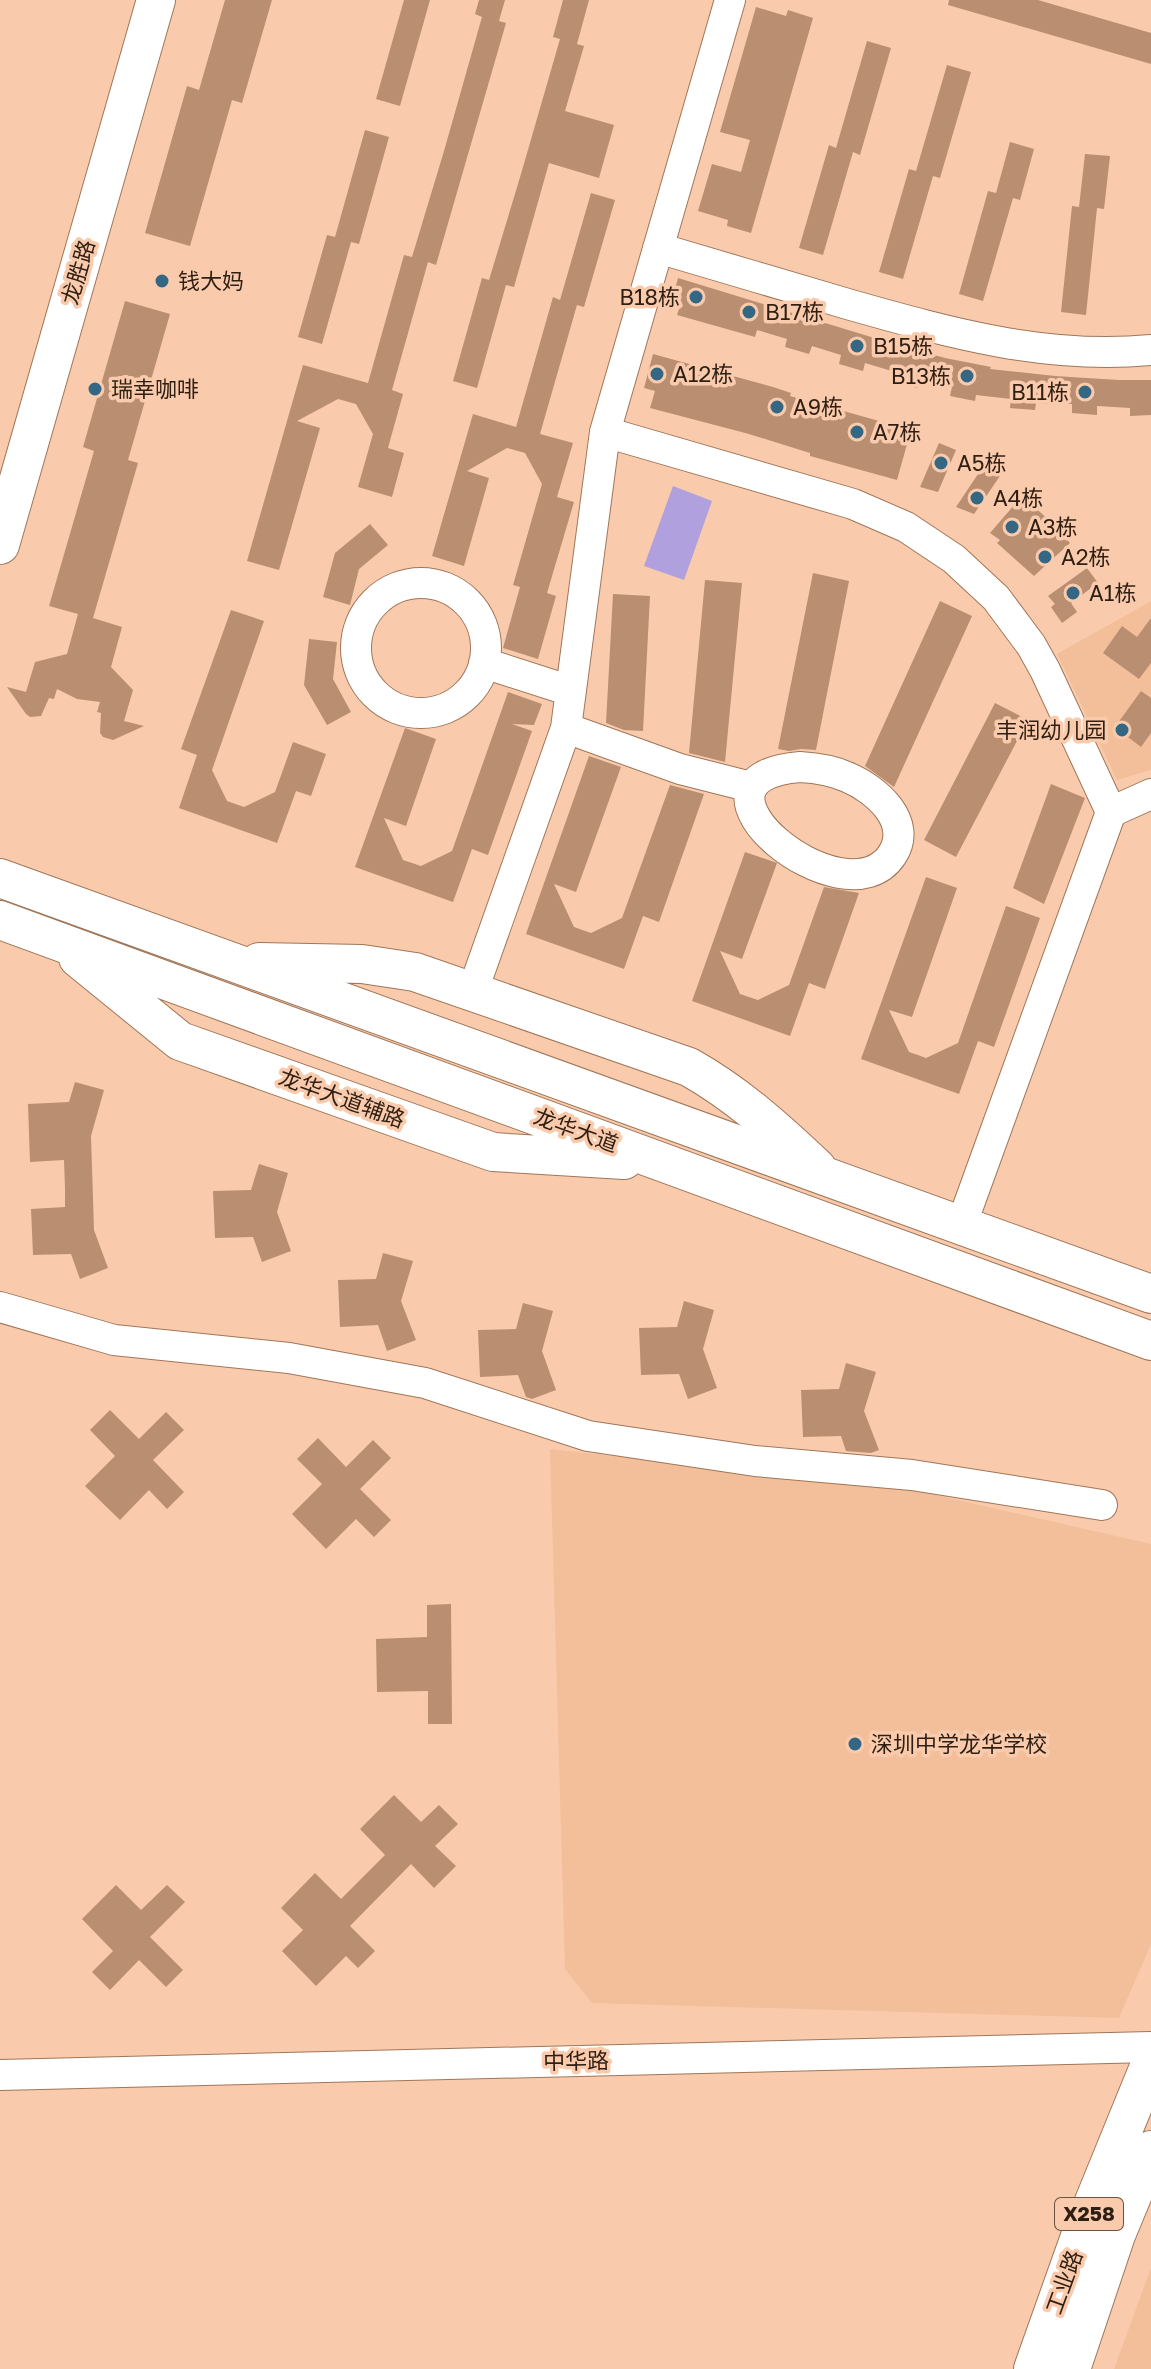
<svg xmlns="http://www.w3.org/2000/svg" width="1151" height="2369" font-family="'Golos Text','Noto Sans SC',sans-serif">
  <style>
    .built { fill: #f3be9a }
    .pitch { fill: #b0a0dd }
    .building { fill: #ba8e70 }
    .lines { fill: none; stroke-linecap: round; stroke-linejoin: round }
    .minor-casing { stroke: #a07658; stroke-width: 32 }
    .major-casing { stroke: #a07658; stroke-width: 40 }
    .minor { stroke: #fff; stroke-width: 30 }
    .major { stroke: #fff; stroke-width: 38 }
    .poi-dot { fill: #346784; stroke: #f9cbac; stroke-width: 3 }
    .labels { text-anchor: middle; stroke-width: 7; stroke-linejoin: round; paint-order: stroke }
    .shield { fill: #f9cbac; stroke: #6c5240; stroke-width: 2 }
    .shield-label { font-size: 20px; font-weight: bold; fill: #2f1e12 }
    .street-label { font-size: 22px; fill: #2f1e12; stroke: #f9cbac }
    .poi-label { font-size: 22px; fill: #2f1e12; stroke: #f9cbac; text-anchor: start }
  </style>
  <rect width="100%" height="100%" fill="#f9cbac"/>
  <path class="built" d="M 1151,601 L 1151,770 L 1117,780 L 1057,654 Z
    M 550,1449 L 914,1490 L 1151,1544 L 1151,1944 L 1119,2018 L 592,2003 L 565,1969 Z
    M 1151,2268 L 1151,2369 L 1114,2369 Z"/>
  <path class="pitch" d="M 673,486 L 712,501 L 684,580 L 644,566 Z"/>
  <path class="building" d="M 225,0 L 272,0 L 242,103 L 232,100 L 190,246 L 145,233 L 187,86 L 199,90 Z
    M 404,0 L 430,0 L 400,106 L 376,99 Z
    M 479,0 L 505,0 L 499,21 L 506,23 L 436,265 L 428,262 L 392,390 L 403,394 L 388,448 L 404,453 L 392,497 L 358,487 L 373,434 L 356,404 L 338,399 L 297,421 L 320,428 L 279,570 L 247,561 L 303,365 L 368,383 L 404,255 L 412,257 L 444,151 L 482,17 L 475,14 Z
    M 563,0 L 589,0 L 577,44 L 584,46 L 565,111 L 614,125 L 599,178 L 549,163 L 514,287 L 506,285 L 477,388 L 453,381 L 482,278 L 489,280 L 521,174 L 560,39 L 553,37 Z
    M 949,0 L 1038,0 L 1151,33 L 1151,64 L 948,5 Z
    M 756,7 L 786,16 L 788,10 L 813,18 L 751,233 L 727,226 L 728,220 L 698,211 L 712,164 L 741,172 L 750,140 L 720,132 Z
    M 867,41 L 891,48 L 860,155 L 853,152 L 823,255 L 799,248 L 829,145 L 836,148 Z
    M 947,65 L 971,72 L 940,178 L 933,176 L 903,279 L 879,272 L 909,169 L 916,171 Z
    M 365,130 L 389,137 L 359,244 L 351,242 L 322,344 L 298,337 L 327,235 L 335,237 Z
    M 1010,142 L 1034,149 L 1020,200 L 1013,198 L 983,301 L 959,294 L 988,191 L 996,193 Z
    M 1085,154 L 1110,156 L 1104,209 L 1097,208 L 1086,315 L 1061,312 L 1072,206 L 1079,207 Z
    M 591,193 L 615,200 L 584,307 L 577,305 L 540,434 L 573,443 L 557,497 L 574,502 L 547,593 L 556,596 L 538,659 L 503,648 L 520,587 L 513,585 L 542,484 L 525,453 L 507,448 L 467,471 L 489,478 L 464,566 L 432,556 L 473,414 L 516,427 L 553,297 L 560,300 Z
    M 678,278 L 881,340 L 945,358 L 991,367 L 990,369 L 1055,376 L 1119,380 L 1151,380 L 1151,415 L 1130,416 L 1130,408 L 1097,406 L 1097,415 L 1072,413 L 1072,404 L 1036,403 L 1035,410 L 1010,408 L 1011,399 L 976,395 L 975,401 L 950,396 L 952,387 L 919,380 L 917,388 L 893,381 L 895,372 L 865,363 L 863,371 L 839,364 L 841,355 L 812,346 L 809,354 L 785,347 L 787,339 L 757,330 L 755,337 L 677,315 L 680,306 L 671,304 Z
    M 125,301 L 170,314 L 128,460 L 138,463 L 93,618 L 122,627 L 111,667 L 133,690 L 124,721 L 144,726 L 113,740 L 103,737 L 100,733 L 101,713 L 97,712 L 100,702 L 77,699 L 57,689 L 54,699 L 49,698 L 41,716 L 30,717 L 26,714 L 7,687 L 26,692 L 35,662 L 67,654 L 78,614 L 49,606 L 94,451 L 83,447 Z
    M 653,354 L 773,387 L 791,393 L 790,396 L 911,430 L 897,480 L 810,456 L 810,453 L 749,434 L 650,408 L 655,391 L 644,388 Z
    M 939,443 L 956,450 L 938,492 L 920,487 Z
    M 984,465 L 1000,476 L 974,514 L 956,507 Z
    M 1022,496 L 1050,521 L 1070,543 L 1034,576 L 997,543 L 1000,540 L 990,533 Z
    M 370,524 L 388,545 L 359,569 L 350,605 L 323,597 L 335,553 Z
    M 1087,568 L 1098,583 L 1071,603 L 1077,612 L 1062,623 L 1051,607 L 1055,604 L 1048,596 Z
    M 813,573 L 849,581 L 816,750 L 801,749 L 789,751 L 778,749 Z
    M 705,580 L 742,583 L 725,762 L 689,753 Z
    M 613,594 L 650,596 L 643,731 L 624,730 L 606,723 Z
    M 940,601 L 972,616 L 894,787 L 865,766 Z
    M 231,610 L 264,621 L 212,770 L 227,801 L 244,807 L 275,792 L 293,742 L 326,754 L 311,796 L 296,791 L 277,843 L 179,808 L 197,755 L 181,749 Z
    M 1151,618 L 1151,663 L 1139,679 L 1103,653 L 1122,626 L 1137,637 Z
    M 309,639 L 337,642 L 333,679 L 351,712 L 327,725 L 304,685 Z
    M 1141,691 L 1151,698 L 1151,733 L 1141,747 L 1115,727 Z
    M 508,692 L 542,704 L 534,725 L 512,724 L 532,731 L 488,855 L 472,849 L 453,902 L 355,867 L 405,728 L 436,739 L 406,826 L 384,818 L 403,860 L 421,866 L 452,851 Z
    M 995,703 L 1028,720 L 956,857 L 924,840 Z
    M 589,756 L 621,767 L 576,892 L 554,884 L 574,927 L 591,933 L 622,918 L 670,785 L 704,794 L 659,922 L 643,916 L 624,969 L 526,934 Z
    M 1051,784 L 1085,798 L 1044,904 L 1013,888 Z
    M 745,852 L 777,863 L 742,959 L 720,951 L 740,994 L 758,1000 L 789,985 L 824,887 L 859,893 L 825,989 L 809,983 L 790,1036 L 692,1001 Z
    M 926,877 L 957,888 L 912,1017 L 889,1010 L 909,1052 L 918,1055 L 926,1058 L 958,1043 L 1006,906 L 1040,918 L 994,1047 L 978,1041 L 959,1094 L 861,1059 Z
    M 75,1082 L 104,1090 L 91,1136 L 94,1230 L 108,1268 L 80,1279 L 71,1254 L 33,1255 L 31,1209 L 65,1207 L 65,1188 L 64,1160 L 30,1162 L 28,1104 L 69,1102 Z
    M 259,1164 L 288,1173 L 277,1212 L 291,1251 L 262,1262 L 253,1237 L 215,1238 L 213,1191 L 251,1190 Z
    M 383,1253 L 413,1261 L 401,1301 L 416,1340 L 387,1351 L 378,1325 L 340,1327 L 338,1280 L 376,1279 Z
    M 684,1301 L 714,1310 L 703,1349 L 717,1388 L 688,1399 L 679,1374 L 641,1375 L 639,1328 L 677,1327 Z
    M 523,1303 L 553,1311 L 542,1351 L 556,1390 L 532,1399 L 526,1397 L 518,1375 L 480,1377 L 478,1330 L 516,1329 Z
    M 846,1363 L 876,1372 L 864,1411 L 879,1450 L 871,1453 L 846,1451 L 841,1436 L 803,1437 L 801,1390 L 839,1389 Z
    M 110,1410 L 139,1439 L 166,1412 L 184,1430 L 153,1460 L 184,1492 L 167,1509 L 149,1490 L 120,1520 L 85,1486 L 115,1456 L 90,1430 Z
    M 318,1438 L 346,1467 L 373,1440 L 391,1458 L 360,1489 L 391,1520 L 374,1537 L 356,1519 L 326,1549 L 292,1514 L 322,1484 L 297,1459 Z
    M 451,1604 L 452,1724 L 428,1724 L 428,1691 L 377,1692 L 376,1639 L 427,1637 L 427,1605 Z
    M 394,1795 L 421,1822 L 439,1805 L 458,1824 L 435,1846 L 456,1866 L 434,1888 L 411,1864 L 350,1926 L 375,1951 L 358,1968 L 346,1956 L 316,1986 L 282,1951 L 303,1930 L 281,1908 L 315,1873 L 341,1899 L 385,1855 L 360,1829 Z
    M 116,1885 L 141,1910 L 167,1885 L 185,1902 L 150,1937 L 183,1970 L 166,1987 L 139,1960 L 110,1990 L 92,1972 L 113,1951 L 82,1919 Z"/>
  <g class="lines">
    <defs>
      <path id="minor" d="M 658,248 C 722,267 787,286 851,305 C 950,333 1047,360 1151,350
        M 605,432 L 853,504 L 906,527 L 954,559 L 996,598 L 1031,645 L 1045,670 L 1111,812 L 961,1226
        M356 648a65 65 0 1 1 130 0a65 65 0 1 1-130 0Z
        M 484,663 L 571,691
        M 566,728 L 680,769 L 751,787
        M 800,767 C 817,768 832,770 847,777 C 876,789 914,822 892,855 C 845,926 662,778 800,767 Z
        M 1111,812 L 1151,794
        M 472,993 L 566,728 L 605,432 L 730,0
        M 0,1307 L 114,1340 L 289,1358 L 425,1383 L 588,1436 L 755,1461 L 912,1475 L 1102,1505
        M 0,2075 L 1151,2047"/>
      <path id="major" d="M 0,545 L 156,0
        M 0,878 L 1151,1294
        M 0,920 L 1151,1341
        M 78,958 L 180,1041 L 493,1152 L 624,1160
        M 259,962 L 362,964 L 415,972 L 689,1067 C 737,1094 777,1130 817,1168
        M 1033,2369 L 1082,2231 L 1151,2062
        M 1071,2369 L 1116,2235 L 1151,2150"/>
    </defs>
    <use href="#minor" class="minor-casing"/>
    <use href="#major" class="major-casing"/>
    <use href="#minor" class="minor"/>
    <use href="#major" class="major"/>
  </g>
  <g class="poi-dot">
    <circle cx="162" cy="281" r="8"/>
    <circle cx="696" cy="297" r="8"/>
    <circle cx="749" cy="312" r="8"/>
    <circle cx="857" cy="346" r="8"/>
    <circle cx="657" cy="374" r="8"/>
    <circle cx="967" cy="376" r="8"/>
    <circle cx="95" cy="389" r="8"/>
    <circle cx="1085" cy="392" r="8"/>
    <circle cx="777" cy="407" r="8"/>
    <circle cx="857" cy="432" r="8"/>
    <circle cx="941" cy="463" r="8"/>
    <circle cx="977" cy="498" r="8"/>
    <circle cx="1012" cy="527" r="8"/>
    <circle cx="1045" cy="557" r="8"/>
    <circle cx="1073" cy="593" r="8"/>
    <circle cx="1122" cy="730" r="8"/>
    <circle cx="855" cy="1744" r="8"/>
  </g>
  <g class="labels">
    <rect class="shield" x="1055" y="2198" width="68" height="32" rx="6"/>
    <g class="shield-label">
      <text x="1089" y="2221">X258</text>
    </g>
    <g class="street-label">
      <text transform="translate(78 272) rotate(-74)" y="8">龙胜路</text>
      <text transform="translate(342 1098) rotate(20)" y="8">龙华大道辅路</text>
      <text transform="translate(576 1130) rotate(20)" y="8">龙华大道</text>
      <text transform="translate(576 2061) rotate(-1)" y="8">中华路</text>
      <text transform="translate(1064 2282) rotate(-70)" y="8">工业路</text>
    </g>
    <g class="poi-label">
      <text x="178" y="289">钱大妈</text>
      <text x="680" y="305" text-anchor="end">B18栋</text>
      <text x="765" y="320">B17栋</text>
      <text x="873" y="354">B15栋</text>
      <text x="673" y="382">A12栋</text>
      <text x="951" y="384" text-anchor="end">B13栋</text>
      <text x="111" y="397">瑞幸咖啡</text>
      <text x="1069" y="400" text-anchor="end">B11栋</text>
      <text x="793" y="415">A9栋</text>
      <text x="873" y="440">A7栋</text>
      <text x="957" y="471">A5栋</text>
      <text x="993" y="506">A4栋</text>
      <text x="1028" y="535">A3栋</text>
      <text x="1061" y="565">A2栋</text>
      <text x="1089" y="601">A1栋</text>
      <text x="1106" y="738" text-anchor="end">丰润幼儿园</text>
      <text x="871" y="1752">深圳中学龙华学校</text>
    </g>
  </g>
</svg>
